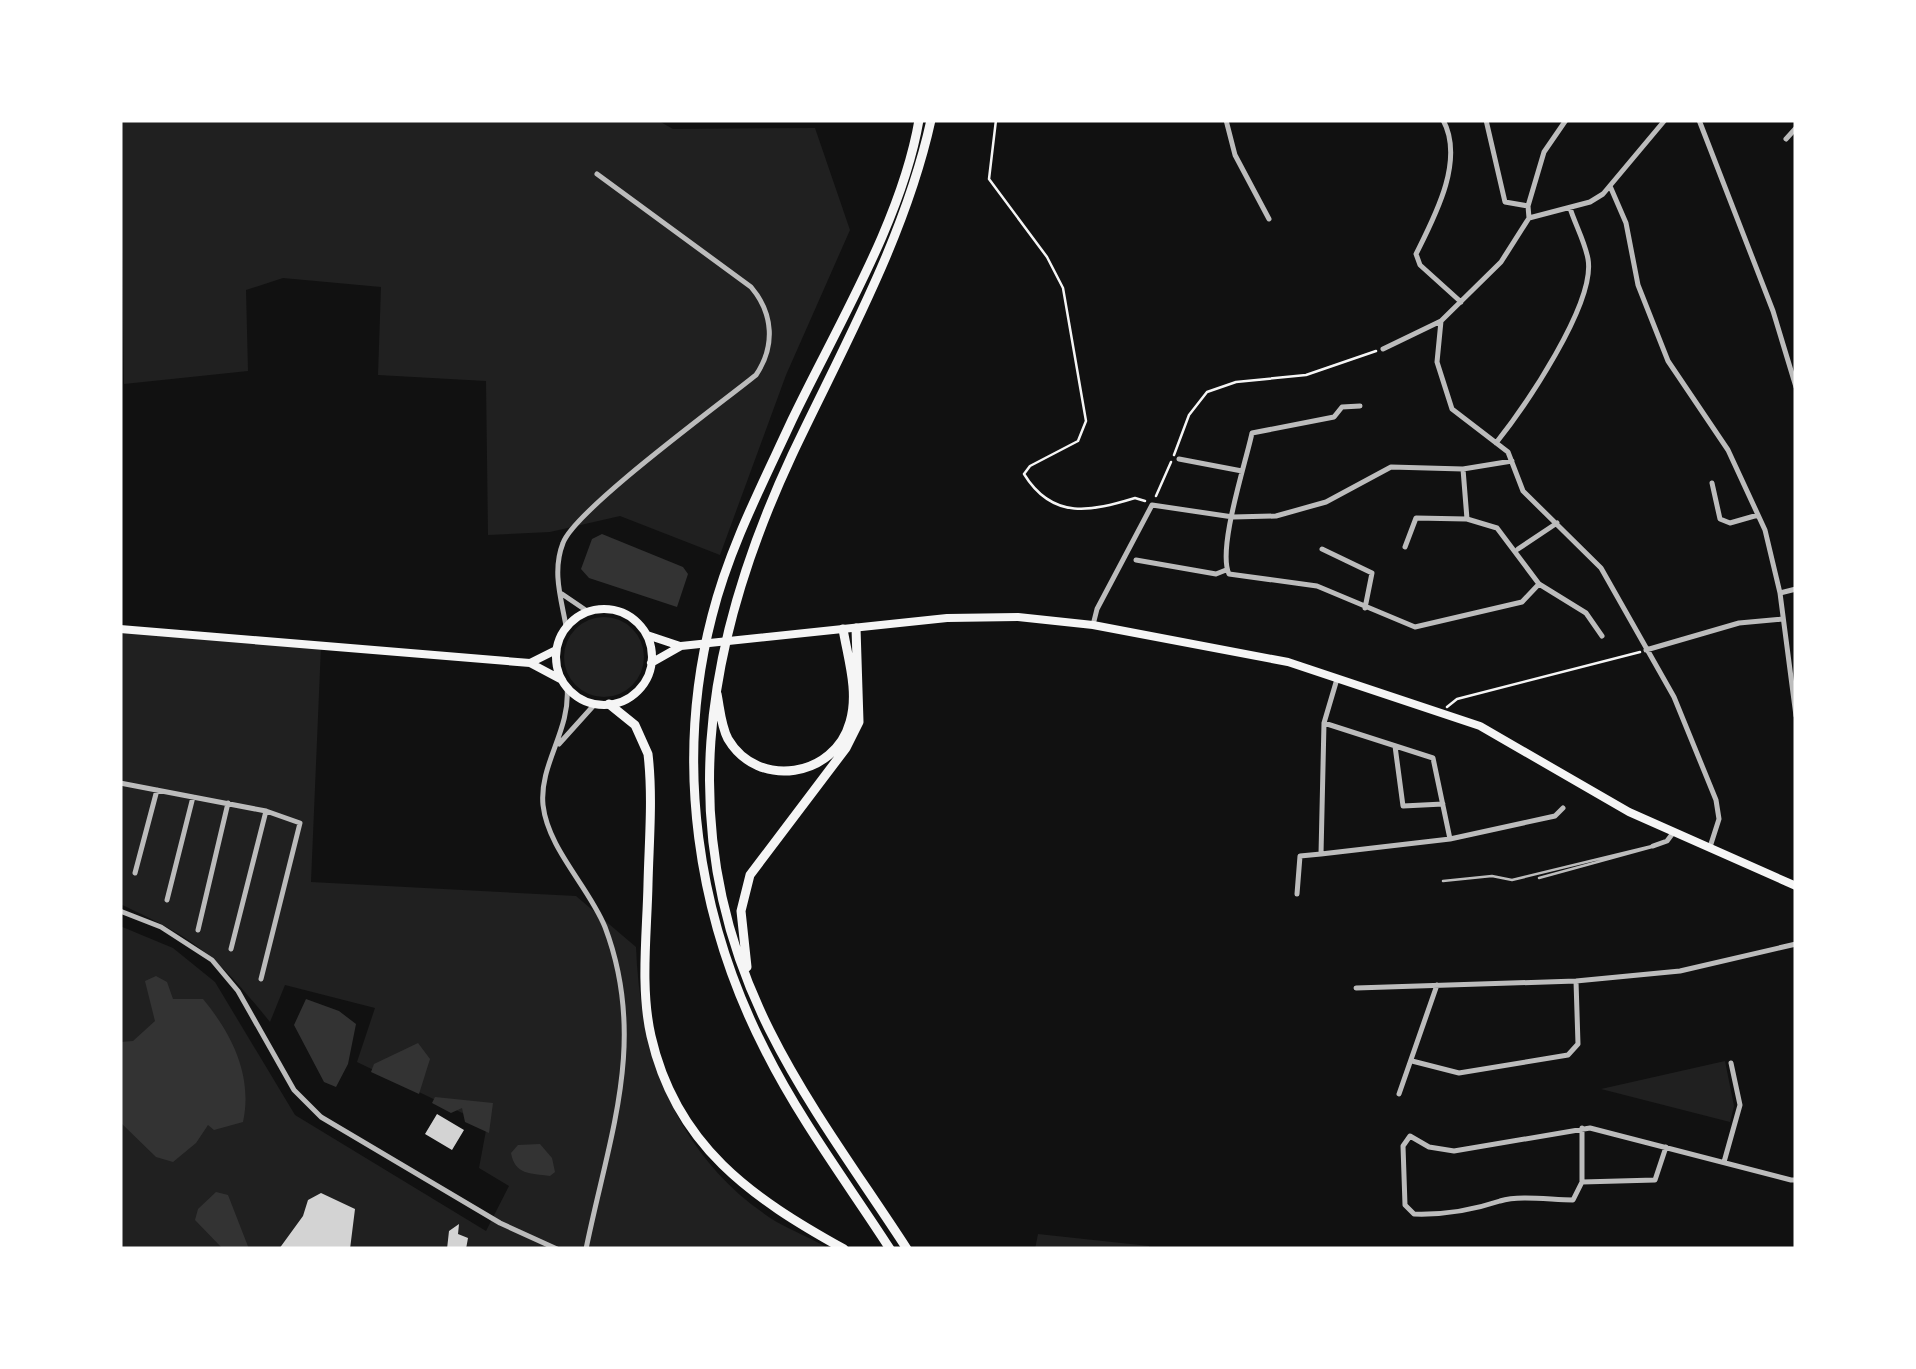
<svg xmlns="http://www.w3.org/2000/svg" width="1916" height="1369" font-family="Quicksand,sans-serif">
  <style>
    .green { fill: #202020 }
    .water { fill: #333 }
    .building { fill: #d3d3d3 }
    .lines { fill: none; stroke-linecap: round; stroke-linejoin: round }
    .path { stroke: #f5f5f5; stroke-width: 2.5 }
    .service { stroke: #bcbcbc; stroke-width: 2.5 }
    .minor { stroke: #bcbcbc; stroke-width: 5 }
    .secondary { stroke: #f5f5f5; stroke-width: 8 }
    .trunk { stroke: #f5f5f5; stroke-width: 9 }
  </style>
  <rect width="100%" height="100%" fill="#111"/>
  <path class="green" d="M 120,120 L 657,120 L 673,129 L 815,128 L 850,230 L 786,375 L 720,555 L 620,516 L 550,532 L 488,535 L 486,381 L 378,375 L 381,287 L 283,278 L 246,290 L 248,371 L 124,384 Z
    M564 657a40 40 0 1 1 80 0a40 40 0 1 1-80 0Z
    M 120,629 L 321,646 L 311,882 L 576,896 L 636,947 C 640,1057 678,1159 775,1221 C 792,1231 812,1238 829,1249 L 120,1249 L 120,926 L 173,948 L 215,982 L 295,1115 L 486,1231 L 509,1186 L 479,1168 L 487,1125 L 357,1062 L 375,1008 L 285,985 L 270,1022 C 216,955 198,940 120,904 Z
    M 1725,1061 L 1734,1106 L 1730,1122 L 1601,1089 Z
    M 1038,1234 L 1149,1246 L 1149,1249 L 1035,1249 Z"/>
  <path class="water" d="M 602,534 L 683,567 L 688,574 L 677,607 L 589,578 L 581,569 L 592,539 Z
    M 156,976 L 167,982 L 173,999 L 203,999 C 232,1034 253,1076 243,1122 L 214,1130 L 208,1125 L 196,1143 L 173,1162 L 156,1157 L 120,1122 L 120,1042 L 133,1041 L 155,1021 L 145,981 Z
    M 306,999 L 339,1011 L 356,1024 L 348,1064 L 336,1087 L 324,1082 L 294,1025 Z
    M 418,1043 L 430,1059 L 419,1094 L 371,1072 L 374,1064 Z
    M 435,1097 L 493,1103 L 489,1133 L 465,1122 L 462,1108 L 451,1113 L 432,1103 Z
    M 540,1144 L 552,1158 L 555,1172 L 550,1176 C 530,1173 515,1175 511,1153 L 518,1145 Z
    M 216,1192 L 228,1195 L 249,1249 L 223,1249 L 195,1220 L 198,1209 Z"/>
  <path class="building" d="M 437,1114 L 464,1130 L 452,1150 L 425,1134 Z
    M 321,1193 L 355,1209 L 350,1249 L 279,1249 L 303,1216 L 308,1200 Z
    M 459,1224 L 458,1234 L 468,1238 L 466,1249 L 447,1249 L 449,1231 Z"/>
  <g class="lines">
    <path class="path" d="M 996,120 L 989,179 L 1047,257 L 1063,288 L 1086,421 L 1078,441 L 1030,466 L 1024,474 C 1053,521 1092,511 1135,498 L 1145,501
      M 1174,455 L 1189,415 L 1207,392 L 1236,382 L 1306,375 L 1376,351
      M 1156,496 L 1171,462
      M 1447,707 L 1457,699 L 1640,652"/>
    <path class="service" d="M 1539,878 L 1652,847
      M 1443,881 L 1492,876 L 1512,880 L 1652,846"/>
    <path class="minor" d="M 1226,120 L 1235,155 L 1269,219
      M 1443,120 C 1465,160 1435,216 1416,254 L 1420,265 L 1461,302
      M 1486,120 L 1505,202 L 1528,206 L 1529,218
      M 1699,120 L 1773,311 L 1796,387
      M 1786,139 L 1796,128
      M 1610,186 L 1626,223 L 1638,285 L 1668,361 L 1728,450 L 1765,530 L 1780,593 L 1796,716
      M 1528,206 L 1544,152 L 1566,120
      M 1441,321 L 1437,362 L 1452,409 L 1508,452 L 1523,491 L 1601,568 L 1674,697 L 1716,800 L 1719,819 L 1710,847
      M 1383,349 L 1441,321 L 1501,262 L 1529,218 L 1590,202 L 1603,194 L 1665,120
      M 1360,406 L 1342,407 L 1334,417 L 1252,433 C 1246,462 1217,549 1229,574 L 1317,586 L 1415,627 L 1522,602 L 1539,584 L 1497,528 L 1467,519 L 1463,469
      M 1496,443 C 1524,408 1596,303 1588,259 C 1585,242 1575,224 1570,208
      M 1179,459 L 1242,471
      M 1712,483 L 1720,519 L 1730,523 L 1758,515
      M 1405,547 L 1416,518 L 1466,519
      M 1322,549 L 1372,573 L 1365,608
      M 1518,549 L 1557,523
      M 1136,560 L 1216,574 L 1226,570
      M 1539,584 L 1586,613 L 1602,636
      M 1780,593 L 1796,589
      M 562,594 L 587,611
      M 1093,625 L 1097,609 L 1152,505 L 1233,517 L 1276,516 L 1326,502 L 1391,467 L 1463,469 L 1512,461
      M 566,626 C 561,598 552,571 563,543 C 575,510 720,404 756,375 C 775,347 774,314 751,287 L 597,174
      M 1646,650 L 1739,623 L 1783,619
      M 1337,679 L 1324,723 L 1321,854 L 1450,839 L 1555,816 L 1563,808
      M 567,687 C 571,730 539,764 543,805 C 548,849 589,887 605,927 C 648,1041 609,1136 586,1249
      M 1324,723 L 1433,758 L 1450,839
      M 559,744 L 595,704
      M 1395,746 L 1403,806 L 1443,804
      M 120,783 L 266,811 L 300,823 L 261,979
      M 1653,846 L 1667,841 L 1673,833
      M 135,873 L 157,790
      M 1297,894 L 1300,856 L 1321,854
      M 167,900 L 193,797
      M 120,911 L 161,927 L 212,960 L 238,991 L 294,1090 L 321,1117 L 500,1223 L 557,1249
      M 198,930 L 228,803
      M 231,949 L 266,811
      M 1356,988 L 1576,981 L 1680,971 L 1796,944
      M 1412,1061 L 1459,1073 L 1568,1055 L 1578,1044 L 1576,981
      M 1399,1094 L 1437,985
      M 1582,1128 L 1582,1182
      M 1666,1147 L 1655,1180 L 1582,1182 L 1573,1200 C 1551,1200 1520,1195 1500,1201 C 1473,1210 1444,1215 1414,1214 L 1405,1205 L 1403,1146 L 1410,1136 L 1429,1147 L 1454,1151 L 1590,1128 L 1791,1180 L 1796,1180
      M 1724,1162 L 1740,1105 L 1731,1063"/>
    <path class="secondary" d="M556 657a48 48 0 1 1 96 0a48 48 0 1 1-96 0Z
      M 120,629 L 530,663 L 562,680
      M 647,635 L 680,646
      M 530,663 L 556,650
      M 651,663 L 681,646 L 947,618 L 1018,617 L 1093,625 L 1288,662 L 1480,726 L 1629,812 L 1796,886"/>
    <path class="trunk" d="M 717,694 C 720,709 721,726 728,739 C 758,790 835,777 850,722 C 859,692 848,659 843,629
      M 609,704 L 635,725 L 648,754 C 653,797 649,841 648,884 C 647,933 640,988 651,1036 C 676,1146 752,1198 844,1249
      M 747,967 L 741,911 L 750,875 L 846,748 L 859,722 L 856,628
      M 890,1249 C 848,1184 800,1120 765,1050 C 697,917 674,762 712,616 C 729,548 763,483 792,420 C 836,328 902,220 919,120
      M 907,1249 C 861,1178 808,1107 770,1031 C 672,836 703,646 792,455 C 843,347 905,238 931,120"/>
  </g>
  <rect width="1916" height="1369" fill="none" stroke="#ffffff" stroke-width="245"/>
</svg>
